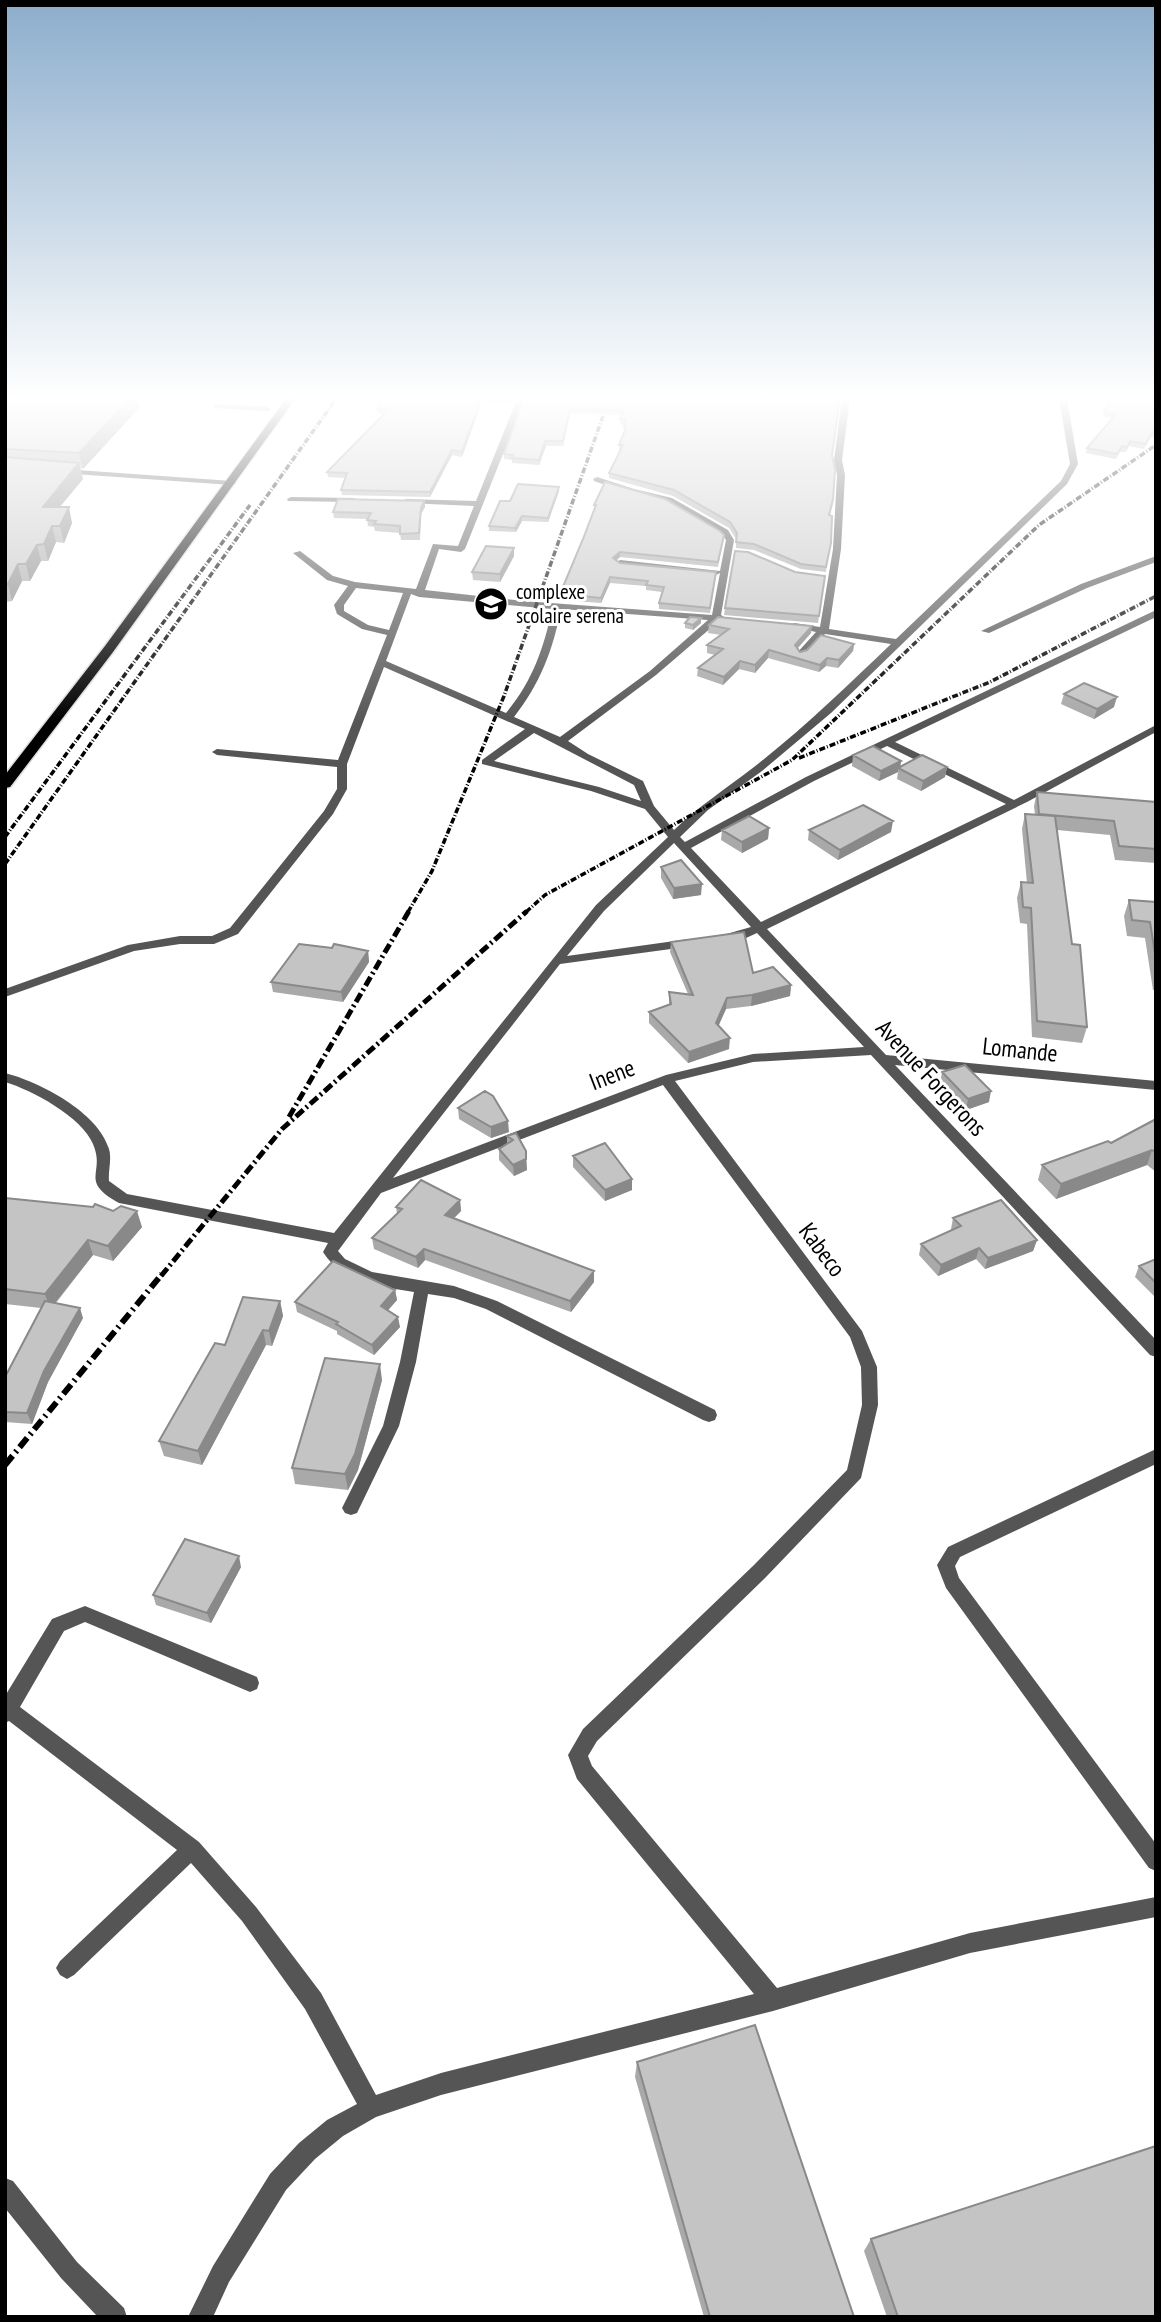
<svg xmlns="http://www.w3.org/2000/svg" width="1161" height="2322" font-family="'PT Sans Narrow',sans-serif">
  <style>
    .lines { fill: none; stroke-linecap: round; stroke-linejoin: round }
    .primary-casing { stroke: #dbdbdb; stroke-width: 3 }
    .minor { fill: #555; fill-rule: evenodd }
    .primary { fill: #000; fill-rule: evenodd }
    .rail-far2 { stroke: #000; stroke-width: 3.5; stroke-dasharray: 6 2 1 2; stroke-linecap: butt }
    .rail-far1 { stroke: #000; stroke-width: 5; stroke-dasharray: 10 3.5 2 3.5; stroke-linecap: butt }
    .rail { stroke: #000; stroke-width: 6; stroke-dasharray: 12 4.5 2 4.5; stroke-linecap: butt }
    .wall { fill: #a9a9a9 }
    .shaded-wall { fill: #898989 }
    .building { fill: #c4c4c4; stroke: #898989; stroke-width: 2 }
    .labels { text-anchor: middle; stroke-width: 6; stroke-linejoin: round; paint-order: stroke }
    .far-poi-label { font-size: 21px; fill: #000; stroke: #fff; text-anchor: start }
    .street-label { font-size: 24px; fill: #000; stroke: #fff }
  </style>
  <rect width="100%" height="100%" fill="#fff"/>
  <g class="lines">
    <defs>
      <path id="primary" d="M 286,399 L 295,399 L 113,652 L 10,787 L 5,788 L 5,775 L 105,646 Z"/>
    </defs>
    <use href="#primary" class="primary-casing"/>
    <path class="minor" d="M 517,399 L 525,399 L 465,549 L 461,552 L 439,549 L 425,590 L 524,601 L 712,615 L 720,573 L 716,575 L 620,566 L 616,563 L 620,560 L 720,571 L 726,540 L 722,534 L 666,502 L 628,493 L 594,481 L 593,479 L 597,477 L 634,489 L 672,498 L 728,530 L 734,540 L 721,615 L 726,618 L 724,620 L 719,621 L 656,675 L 568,741 L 588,754 L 643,781 L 654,806 L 674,830 C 699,806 727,788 754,767 C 803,729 847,686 891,644 L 825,634 L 804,656 L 801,657 L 796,654 L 816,632 L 789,626 L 794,623 L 820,627 L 833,549 L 837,475 L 834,460 L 842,399 L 850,399 L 842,460 L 845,475 L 841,549 L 829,629 L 896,639 L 1061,481 L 1070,464 L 1059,399 L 1067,399 L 1078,464 L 1067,484 L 831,713 L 762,771 L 708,810 L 680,837 L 685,842 L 806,777 L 1156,610 L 1156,617 L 895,742 L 1014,800 L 1156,725 L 1156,732 L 1027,802 L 767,929 L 886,1055 L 1156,1081 L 1156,1090 L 895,1065 L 1156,1340 L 1156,1357 L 1150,1355 L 871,1055 L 753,1062 L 675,1081 L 862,1331 L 877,1367 L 878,1405 L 861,1478 L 766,1577 L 597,1741 L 588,1756 L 592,1766 L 777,1988 L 970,1933 L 1156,1897 L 1156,1917 L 970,1953 L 773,2011 L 441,2095 L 376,2117 L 343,2136 L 315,2159 L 286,2190 L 229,2282 L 213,2317 L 188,2317 L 213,2266 L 270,2174 L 299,2143 L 327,2120 L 357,2104 L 305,2009 L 242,1921 L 191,1863 L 74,1975 L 67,1979 L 60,1975 L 56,1968 L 60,1961 L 177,1850 L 9,1721 L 5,1723 L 5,1696 L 52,1619 L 85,1606 L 257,1677 L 259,1683 L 257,1689 L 250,1692 L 85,1622 L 64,1631 L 20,1707 L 199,1842 L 256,1907 L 321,1993 L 376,2095 L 441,2073 L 754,1994 L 577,1779 L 568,1755 L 583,1729 L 754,1565 L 847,1470 L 862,1405 L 861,1367 L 850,1337 L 663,1085 L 381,1193 L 338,1251 L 345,1259 L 372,1272 L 454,1286 L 497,1301 L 715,1410 L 717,1415 L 715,1420 L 709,1422 L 703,1420 L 486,1309 L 454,1298 L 428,1294 L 416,1362 L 399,1426 L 357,1513 L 351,1515 L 345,1513 L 342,1508 L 383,1426 L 400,1362 L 414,1292 C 382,1287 341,1281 323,1252 L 328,1243 L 119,1203 C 78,1180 106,1174 93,1144 C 82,1117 32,1090 5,1082 L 5,1073 C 40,1082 98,1112 109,1149 C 112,1160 108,1170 109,1181 L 127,1194 L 334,1233 L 596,905 L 668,837 L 645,809 L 591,791 L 482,764 L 482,760 L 525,729 L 384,667 L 347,764 L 347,789 L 333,814 L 238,934 L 214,944 L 180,944 L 134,951 L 5,997 L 5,989 L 128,945 L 180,936 L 212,936 L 230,928 L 324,811 L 337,789 L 337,767 L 217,755 L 212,752 L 217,749 L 338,760 L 387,635 L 362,629 L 337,614 L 334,605 L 348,586 L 327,580 L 293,553 L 300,551 L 333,576 L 355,582 L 416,589 L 433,544 L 458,546 L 474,506 L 406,503 L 402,501 L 406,499 L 476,501 ZM 356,588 L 403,593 L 389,630 L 368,625 L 344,611 L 344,605 ZM 411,594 L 419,597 L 552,609 C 544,648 532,682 506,713 L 386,661 ZM 561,609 L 708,620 L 650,671 L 560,737 L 514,717 C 540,684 553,650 561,609 ZM 534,733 L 634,785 L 641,801 L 599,787 L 494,761 ZM 887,746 L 1006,804 L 761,922 L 691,848 L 814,781 ZM 674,843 L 751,927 L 723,935 L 721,938 L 723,941 L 746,938 L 757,933 L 864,1047 L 753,1054 L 666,1075 L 393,1178 L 560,964 L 693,946 L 695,943 L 693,940 L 689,939 L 567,956 L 604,911 Z
      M 217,404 L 267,407 L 271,409 L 267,411 L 214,408 L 214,404 Z
      M 63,469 L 232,481 L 236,483 L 232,485 L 60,473 L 59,471 Z
      M 291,497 L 354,498 L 358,500 L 354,502 L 288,501 L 287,499 Z
      M 1156,556 L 1156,562 L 1087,588 L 989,633 L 981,631 L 1081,584 Z
      M 1156,1449 L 1156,1464 L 960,1557 L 955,1566 L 959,1578 L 1156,1844 L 1156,1871 L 1149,1868 L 946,1588 L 937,1565 L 948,1547 Z
      M 5,2178 L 13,2181 L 77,2262 L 124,2308 L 127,2317 L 98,2317 L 61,2278 L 5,2208 Z"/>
    <use href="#primary" class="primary"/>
    <path class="rail-far2" d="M 799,758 L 990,682 L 1156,596
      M 5,837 L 250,505
      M 5,864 L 336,399
      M 408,912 L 432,871 L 504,696 L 609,399
      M 526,912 L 545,895 L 792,760 L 1039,525 L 1156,445"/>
    <path class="rail-far1" d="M 289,1117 L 409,911
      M 161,1276 L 282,1129 L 527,911"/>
    <path class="rail" d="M 5,1465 L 162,1274"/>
  </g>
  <path class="wall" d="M 5,399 L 138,399 L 139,408 L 83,469 L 80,468 L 83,479 L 60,507 L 72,523 L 64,543 L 56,542 L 48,561 L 41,561 L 30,581 L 22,581 L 12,601 L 5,602 Z
    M 381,399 L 514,399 L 512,404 L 482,401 L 462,457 L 452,455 L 430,497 L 342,495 L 341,490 L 345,478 L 328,477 L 327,472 L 384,414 L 378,414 L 377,409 Z
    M 524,399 L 840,399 L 832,455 L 833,504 L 830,515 L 832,516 L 826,572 L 801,569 L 754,550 L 736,548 L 736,539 L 729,528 L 673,496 L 609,478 L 609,473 L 620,450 L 619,450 L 619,445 L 624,433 L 625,425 L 620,424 L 620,419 L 622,415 L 570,413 L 563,446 L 546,446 L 539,465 L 512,463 L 512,460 L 504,459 L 504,454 Z
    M 1156,399 L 1156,437 L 1150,437 L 1144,449 L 1129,446 L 1126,452 L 1120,452 L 1116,459 L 1086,453 L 1087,448 L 1112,418 L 1103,417 L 1104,412 Z
    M 559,491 L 548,522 L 522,521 L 516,532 L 489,531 L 489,526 L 510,501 Z
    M 424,501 L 425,507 L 421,514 L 420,540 L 401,540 L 400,533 L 375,531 L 374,527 L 368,526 L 367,519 L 334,518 L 333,512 Z
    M 594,505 L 723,541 L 718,567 L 620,557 L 617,560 L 620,563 L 716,572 L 710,613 L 659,609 L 659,603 L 662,592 L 646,590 L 646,586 L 610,583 L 601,603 L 560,600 L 560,594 L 583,539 L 594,510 Z
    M 514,548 L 514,556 L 500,582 L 473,580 L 472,572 Z
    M 795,572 L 825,576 L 818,623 L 724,615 L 725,608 Z
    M 701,618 L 701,623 L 693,630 L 685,628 L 685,623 Z
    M 709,625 L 811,633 L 798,648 L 800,652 L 854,644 L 853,651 L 838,668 L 826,666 L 819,672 L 768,658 L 755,673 L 739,669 L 723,685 L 697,676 L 698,668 L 715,655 L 707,653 L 707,645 L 721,635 L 708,633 Z
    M 1064,694 L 1114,707 L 1094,719 L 1061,704 Z
    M 853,755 L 901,761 L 900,767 L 947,767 L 945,777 L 921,791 L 897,779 L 898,772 L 879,781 L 852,766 Z
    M 1037,792 L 1156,802 L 1156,863 L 1115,860 L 1110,835 L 1057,830 L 1072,944 L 1087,1027 L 1082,1043 L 1032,1037 L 1027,924 L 1020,923 L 1017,898 L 1021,882 L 1027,883 L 1022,829 L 1025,814 L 1035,815 L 1034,806 Z
    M 769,828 L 768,839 L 742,853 L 721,840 L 722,830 Z
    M 809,830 L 891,832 L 838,860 L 808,840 Z
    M 661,867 L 701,895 L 673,899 L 661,878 Z
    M 1129,900 L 1156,902 L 1156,990 L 1153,990 L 1145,938 L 1127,936 L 1124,916 Z
    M 671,942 L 753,973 L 791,985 L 790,996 L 751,1006 L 726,1009 L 718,1025 L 729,1049 L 688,1063 L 649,1023 L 649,1012 L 669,1005 L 669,992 L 688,994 L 670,952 Z
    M 368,951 L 369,962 L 343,1002 L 273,992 L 271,982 Z
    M 942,1072 L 989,1102 L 966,1110 L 940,1083 Z
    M 458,1108 L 509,1132 L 491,1138 L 459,1119 Z
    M 1156,1119 L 1156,1172 L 1147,1165 L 1056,1199 L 1038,1180 L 1042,1165 L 1111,1143 Z
    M 516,1133 L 526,1151 L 527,1170 L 514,1176 L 499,1160 L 499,1149 L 507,1144 L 507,1136 Z
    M 573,1156 L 632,1190 L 605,1201 L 573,1167 Z
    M 5,1198 L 142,1227 L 113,1261 L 93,1255 L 56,1303 L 83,1318 L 48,1382 L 32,1424 L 5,1422 L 5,1377 L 41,1308 L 5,1304 Z
    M 460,1200 L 461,1211 L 454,1218 L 594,1271 L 594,1282 L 571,1312 L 425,1260 L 418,1268 L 374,1249 L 372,1238 L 397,1214 L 396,1207 Z
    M 953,1218 L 1037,1240 L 1033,1251 L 985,1269 L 976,1259 L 938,1276 L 919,1255 L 921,1244 L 952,1230 L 951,1229 Z
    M 1156,1259 L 1156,1298 L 1135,1277 L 1139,1266 Z
    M 395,1290 L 397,1300 L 388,1310 L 400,1327 L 374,1355 L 337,1334 L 337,1331 L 297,1312 L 295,1302 Z
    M 280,1301 L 283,1316 L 272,1346 L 266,1345 L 202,1465 L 164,1456 L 159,1441 L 225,1345 Z
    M 382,1380 L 358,1470 L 348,1490 L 295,1484 L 292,1468 Z
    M 241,1567 L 211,1623 L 156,1605 L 153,1595 Z
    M 637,2062 L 854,2317 L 704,2317 L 635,2077 Z
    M 871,2239 L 1156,2317 L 887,2317 L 864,2251 Z"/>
  <path class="shaded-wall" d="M 130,399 L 138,399 L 139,408 L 83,469 L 79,453 Z
    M 481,399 L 482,399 L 482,401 L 462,457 L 462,452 Z
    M 570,408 L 570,413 L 563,446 L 563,441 Z
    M 545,441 L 546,446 L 539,465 L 539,460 Z
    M 452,450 L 452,455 L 430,497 L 430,492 Z
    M 79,463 L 83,479 L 46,523 L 43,507 Z
    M 559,487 L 559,491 L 548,522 L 548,518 Z
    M 424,501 L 425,507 L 421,514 L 420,540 L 421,508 Z
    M 69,507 L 72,523 L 64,543 L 60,526 Z
    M 522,516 L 522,521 L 516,532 L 515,528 Z
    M 52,526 L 56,542 L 48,561 L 44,544 Z
    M 37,545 L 41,561 L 30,581 L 26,564 Z
    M 514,548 L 514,556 L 500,582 L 500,574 Z
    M 620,552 L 620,557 L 613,563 L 613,558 Z
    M 18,564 L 22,581 L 12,601 L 8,584 Z
    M 610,577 L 610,583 L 601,603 L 601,598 Z
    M 701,618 L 701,623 L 693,630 L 693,625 Z
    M 812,626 L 811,633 L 794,652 L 795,645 Z
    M 854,644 L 853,651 L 838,668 L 839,660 Z
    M 769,650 L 768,658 L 755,673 L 755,665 Z
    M 827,658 L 826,666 L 819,672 L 820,665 Z
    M 740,661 L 739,669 L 723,685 L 724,677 Z
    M 1117,697 L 1114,707 L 1094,719 L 1097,709 Z
    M 901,761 L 900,769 L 898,768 L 898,772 L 879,781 L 881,771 Z
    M 947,767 L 945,777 L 921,791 L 923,781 Z
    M 893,821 L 891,832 L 838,860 L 840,850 Z
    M 769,828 L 768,839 L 742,853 L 742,842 Z
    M 702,884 L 701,895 L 673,899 L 674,888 Z
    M 368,951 L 369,962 L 343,1002 L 341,992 Z
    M 791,985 L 790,996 L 751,1006 L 752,995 Z
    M 727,998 L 726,1009 L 715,1034 L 716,1023 Z
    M 730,1038 L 729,1049 L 688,1063 L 689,1052 Z
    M 991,1091 L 989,1102 L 966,1110 L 968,1099 Z
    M 508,1121 L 509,1132 L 491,1138 L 491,1127 Z
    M 1152,1150 L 1147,1165 L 1056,1199 L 1061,1184 Z
    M 526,1159 L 527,1170 L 514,1176 L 513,1165 Z
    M 632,1179 L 632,1190 L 605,1201 L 605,1190 Z
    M 460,1200 L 461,1211 L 446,1226 L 445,1215 Z
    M 137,1211 L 142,1227 L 113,1261 L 108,1246 Z
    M 88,1240 L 93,1255 L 50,1309 L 45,1294 Z
    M 1037,1240 L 1033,1251 L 985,1269 L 988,1258 Z
    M 979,1248 L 976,1259 L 938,1276 L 941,1265 Z
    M 424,1249 L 425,1260 L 418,1268 L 416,1257 Z
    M 594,1271 L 594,1282 L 571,1312 L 570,1301 Z
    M 395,1290 L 397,1300 L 383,1316 L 381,1306 Z
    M 280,1301 L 283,1316 L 272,1346 L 269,1331 Z
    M 80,1308 L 83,1318 L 48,1382 L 32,1424 L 27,1413 L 44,1371 Z
    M 398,1317 L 400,1327 L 374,1355 L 372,1345 Z
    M 263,1330 L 266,1345 L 202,1465 L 198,1451 Z
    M 380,1364 L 382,1380 L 358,1470 L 348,1490 L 345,1474 Z
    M 239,1556 L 241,1567 L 211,1623 L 207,1613 Z"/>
  <path class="building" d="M 5,399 L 130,399 L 79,453 L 5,449 Z
    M 381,399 L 481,399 L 462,452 L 452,450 L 430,492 L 341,490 L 347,473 L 327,472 L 388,410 L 377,409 Z
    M 524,399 L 840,399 L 832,455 L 835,470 L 833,499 L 829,515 L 832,516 L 831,543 L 826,567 L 801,564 L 754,544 L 736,542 L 737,533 L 730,522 L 674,490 L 609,473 L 623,445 L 619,445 L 626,428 L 624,427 L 626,420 L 620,419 L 624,411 L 570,408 L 563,441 L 545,441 L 539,460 L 512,458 L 513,455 L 504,454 Z
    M 1111,399 L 1156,399 L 1156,433 L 1152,432 L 1146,444 L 1130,441 L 1127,447 L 1122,446 L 1117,454 L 1087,448 L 1116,414 L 1104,412 Z
    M 5,457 L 79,463 L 43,507 L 69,507 L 60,526 L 52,526 L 44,544 L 37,545 L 26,564 L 18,564 L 8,584 L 5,584 Z
    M 605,482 L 665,499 L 720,531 L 724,535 L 718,562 L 620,552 L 613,558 L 620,563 L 716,572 L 710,608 L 659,603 L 664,587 L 646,585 L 648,581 L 610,577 L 601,598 L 560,594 L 583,539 L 596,505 L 594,505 Z
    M 518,484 L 559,487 L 548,518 L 522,516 L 515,528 L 489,526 L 500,501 L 510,501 Z
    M 338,499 L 424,501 L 421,508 L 419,533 L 400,534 L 400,526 L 374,524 L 376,521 L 367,520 L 371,513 L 333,512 Z
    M 486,546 L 514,548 L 500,574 L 472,572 Z
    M 735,551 L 748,552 L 795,572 L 825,576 L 819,616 L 725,608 Z
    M 690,617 L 701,618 L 693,625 L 685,623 Z
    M 718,617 L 812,626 L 795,645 L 800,652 L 807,650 L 821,635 L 854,644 L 839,660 L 827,658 L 820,665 L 769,650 L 755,665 L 740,661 L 724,677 L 698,668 L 723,649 L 707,645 L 729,629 L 709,625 Z
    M 1084,683 L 1117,697 L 1097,709 L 1064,694 Z
    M 873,746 L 901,761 L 881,771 L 853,755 Z
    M 922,755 L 947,767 L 923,781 L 898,768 Z
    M 1037,792 L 1156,802 L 1156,849 L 1119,846 L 1114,821 L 1039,814 Z
    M 863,805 L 893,821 L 840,850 L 809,830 Z
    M 1025,814 L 1055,816 L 1072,944 L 1080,945 L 1087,1027 L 1037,1021 L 1031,908 L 1023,907 L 1021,882 L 1033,883 Z
    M 749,816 L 769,828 L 742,842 L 722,830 Z
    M 681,860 L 702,884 L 674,888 L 661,867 Z
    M 1129,900 L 1156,902 L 1156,960 L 1150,922 L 1132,920 Z
    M 744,932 L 753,973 L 773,967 L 791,985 L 752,995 L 727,998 L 716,1023 L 730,1038 L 689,1052 L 649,1012 L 671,1004 L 669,992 L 693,995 L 671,942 Z
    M 299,944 L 332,948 L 334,944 L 368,951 L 341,992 L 271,982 Z
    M 965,1065 L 991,1091 L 968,1099 L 942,1072 Z
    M 485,1091 L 493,1096 L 508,1121 L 491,1127 L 458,1108 Z
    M 1156,1119 L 1156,1152 L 1152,1150 L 1061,1184 L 1042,1165 L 1108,1141 L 1111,1143 Z
    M 516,1133 L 526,1151 L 526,1159 L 513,1165 L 499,1149 L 513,1140 L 507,1136 Z
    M 605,1143 L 632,1179 L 605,1190 L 573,1156 Z
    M 421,1180 L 460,1200 L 445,1215 L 594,1271 L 570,1301 L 424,1249 L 416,1257 L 372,1238 L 402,1209 L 396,1207 Z
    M 5,1198 L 93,1207 L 95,1204 L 113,1211 L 121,1206 L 137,1211 L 108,1246 L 88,1240 L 45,1294 L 5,1289 Z
    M 1001,1200 L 1037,1240 L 988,1258 L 979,1248 L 941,1265 L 921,1244 L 961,1226 L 953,1218 Z
    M 1156,1259 L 1156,1283 L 1139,1266 Z
    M 333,1261 L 395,1290 L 381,1306 L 398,1317 L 372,1345 L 336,1324 L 338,1322 L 295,1302 Z
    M 243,1297 L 280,1301 L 269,1331 L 263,1330 L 198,1451 L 159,1441 L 215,1343 L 225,1345 Z
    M 45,1301 L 80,1308 L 44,1371 L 27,1413 L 5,1412 L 5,1377 Z
    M 325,1358 L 380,1364 L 355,1454 L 345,1474 L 292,1468 Z
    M 185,1539 L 239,1556 L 207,1613 L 153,1595 Z
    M 755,2025 L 854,2317 L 710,2317 L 637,2062 Z
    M 1156,2146 L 1156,2317 L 898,2317 L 871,2239 Z"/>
  <linearGradient id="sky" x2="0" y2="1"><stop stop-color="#8cadcc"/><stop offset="0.55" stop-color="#fff"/><stop offset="1" stop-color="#fff" stop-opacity="0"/></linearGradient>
  <rect width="1161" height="724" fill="url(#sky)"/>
  <defs>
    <symbol id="school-disc" viewBox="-11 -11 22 22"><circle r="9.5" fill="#000" stroke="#fff"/><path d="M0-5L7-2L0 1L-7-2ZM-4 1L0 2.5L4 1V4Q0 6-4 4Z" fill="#fff"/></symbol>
  </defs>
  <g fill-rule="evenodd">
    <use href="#school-disc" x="472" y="585" width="38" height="38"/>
  </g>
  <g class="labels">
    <g class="far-poi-label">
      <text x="516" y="599">complexe<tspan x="516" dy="24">scolaire serena</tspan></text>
    </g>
    <g class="street-label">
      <text transform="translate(1020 1050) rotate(6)" y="8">Lomande</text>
      <text transform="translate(612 1075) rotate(-21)" y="8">Inene</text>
      <text transform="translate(931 1078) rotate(47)" y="8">Avenue Forgerons</text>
      <text transform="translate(822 1250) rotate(53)" y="8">Kabeco</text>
    </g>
  </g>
  <rect width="1161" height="2322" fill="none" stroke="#000000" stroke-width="14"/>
</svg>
